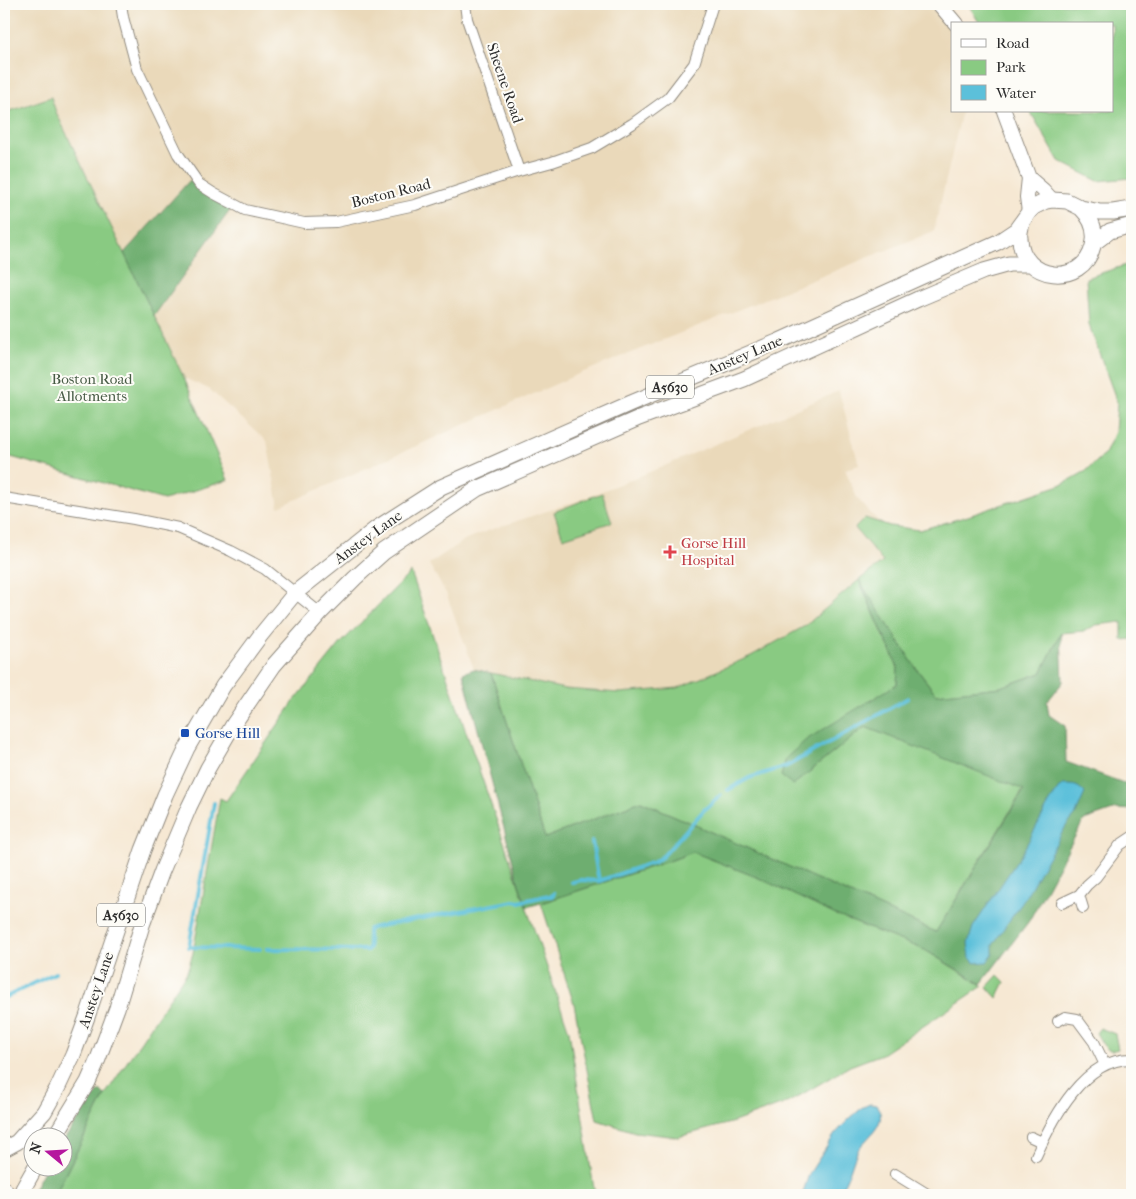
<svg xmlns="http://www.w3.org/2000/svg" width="1136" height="1199" font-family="'IM FELL French Canon',serif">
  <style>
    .built { fill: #ead9ba }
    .green { fill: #89ca82; stroke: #5a7a56 }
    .forest { fill: #6eae70; stroke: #4c6c4e }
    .water { fill: #5cc0da; stroke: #447682 }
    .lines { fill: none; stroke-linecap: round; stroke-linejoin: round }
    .stream { stroke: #5cc0da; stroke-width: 4 }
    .street-casing { stroke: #908a7f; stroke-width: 12 }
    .secondary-casing { stroke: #908a7f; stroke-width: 16 }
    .primary-casing { stroke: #908a7f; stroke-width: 17 }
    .street { stroke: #fff; stroke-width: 10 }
    .secondary { stroke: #fff; stroke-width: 14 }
    .primary { stroke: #fff; stroke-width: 15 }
    .health-dot { fill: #e0444e; stroke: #fdfcf7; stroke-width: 2 }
    .transit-dot { fill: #1a4fb4; stroke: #fdfcf7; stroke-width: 2 }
    .labels { text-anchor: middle; stroke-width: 4; stroke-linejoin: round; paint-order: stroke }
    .shield { fill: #fdfcf7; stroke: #6a6a68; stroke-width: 1 }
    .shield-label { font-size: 14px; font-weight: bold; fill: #2b2b2b }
    .street-label { font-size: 15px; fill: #2b2b2b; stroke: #fdfcf7 }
    .park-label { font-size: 15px; fill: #475b45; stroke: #fdfcf7 }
    .health-label { font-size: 15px; fill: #be3a42; stroke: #fdfcf7; text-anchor: start }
    .transit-label { font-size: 15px; fill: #164399; stroke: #fdfcf7; text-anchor: start }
  </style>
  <rect width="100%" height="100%" fill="#fdfcf7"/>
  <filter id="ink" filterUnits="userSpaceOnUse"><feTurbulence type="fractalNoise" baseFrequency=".02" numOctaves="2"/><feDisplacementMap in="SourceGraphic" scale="10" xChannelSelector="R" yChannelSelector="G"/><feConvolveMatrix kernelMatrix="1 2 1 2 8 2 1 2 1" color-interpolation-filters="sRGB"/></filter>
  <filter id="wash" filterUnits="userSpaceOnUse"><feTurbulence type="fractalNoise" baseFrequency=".0096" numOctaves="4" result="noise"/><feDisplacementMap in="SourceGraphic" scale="20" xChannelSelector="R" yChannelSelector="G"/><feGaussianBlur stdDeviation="1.12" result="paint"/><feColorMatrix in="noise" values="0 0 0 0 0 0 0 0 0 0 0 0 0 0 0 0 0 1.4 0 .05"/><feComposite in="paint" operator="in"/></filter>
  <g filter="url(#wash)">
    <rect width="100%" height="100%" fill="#f6e8d3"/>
    <path class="built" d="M 4,4 L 939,4 L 952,24 L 952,111 L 962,111 L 934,231 L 576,375 L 279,507 L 267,441 L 209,389 L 184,378 L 154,316 L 231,209 L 190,180 L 124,253 L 56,112 L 51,97 L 4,113 Z
      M 839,391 L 859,465 L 845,469 L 857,498 L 872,515 L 901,541 L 883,562 L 859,580 L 805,626 L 751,656 L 678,688 L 620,693 L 565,689 L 474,669 L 446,593 L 429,564 L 466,539 L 493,529 L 577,501 L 662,467 Z"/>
    <path class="green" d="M 968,4 L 1132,4 L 1132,178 L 1098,181 L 1059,161 L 1030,111 L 1112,111 L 1112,24 L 980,24 Z
      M 51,97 L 56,112 L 184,378 L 228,480 L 164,500 L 4,455 L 4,113 Z
      M 1132,263 L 1132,639 L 1122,640 L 1122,622 L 1096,625 L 1085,631 L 1061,633 L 1041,673 L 1001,687 L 936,694 L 916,668 L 861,584 L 898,668 L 897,684 L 793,785 L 865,727 L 1025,787 L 936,932 L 641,801 L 545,838 L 491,673 L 565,689 L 620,693 L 678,688 L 751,656 L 805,626 L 859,580 L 883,562 L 855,528 L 865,518 L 890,526 L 920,530 L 968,516 L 1063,484 L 1086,471 L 1105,454 L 1115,432 L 1117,402 L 1089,325 L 1086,278 Z
      M 602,493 L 612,522 L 563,538 L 554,512 Z
      M 411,572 L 569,1031 L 595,1195 L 55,1195 L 105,1095 L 187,972 L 193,953 L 220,798 L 226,801 L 295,700 L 341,643 Z
      M 693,852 L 759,878 L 838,916 L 925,950 L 983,986 L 882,1054 L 850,1066 L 789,1102 L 734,1122 L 678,1137 L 635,1132 L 597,1120 L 574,1004 L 541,903 L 672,860 Z
      M 998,975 L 1005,982 L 997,998 L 987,987 Z
      M 1100,1028 L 1115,1034 L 1118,1049 C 1105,1054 1102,1042 1096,1033 Z"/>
    <path class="forest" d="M 190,180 L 231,209 L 154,316 L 124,253 Z
      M 859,580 L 916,668 L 936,694 L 1001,687 L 1041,673 L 1061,633 L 1063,682 L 1047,702 L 1049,715 L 1065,726 L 1066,762 L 1132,786 L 1132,810 L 1116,809 L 1084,820 L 1029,921 L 981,984 L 925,950 L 838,916 L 759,878 L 693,852 L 672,860 L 541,903 L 527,907 L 519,885 L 463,673 L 474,669 L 491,673 L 545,838 L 641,801 L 936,932 L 1024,790 L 865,727 L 793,785 L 781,776 L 786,758 L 806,740 L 897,684 L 898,667 Z
      M 100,1090 L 105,1095 L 55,1195 L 32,1195 L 34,1189 L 46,1167 L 62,1166 L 63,1141 L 89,1103 Z"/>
    <path class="water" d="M 1062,785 C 1073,785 1077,784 1085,793 L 1075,816 L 1066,826 L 1022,903 L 1004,928 L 993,945 L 993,955 L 987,962 L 975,963 L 970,958 L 968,943 L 973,927 L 1021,855 L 1048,805 L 1058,789 Z
      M 870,1104 L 876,1105 C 891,1124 864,1138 857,1152 C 853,1160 851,1170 847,1178 C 845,1184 840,1190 837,1195 L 802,1195 L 809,1174 L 835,1134 L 849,1119 L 863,1107 Z"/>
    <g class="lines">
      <path class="stream" d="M 728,790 L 749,778 L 787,766 L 908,698
        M 214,803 L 189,947 L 260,949
        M 592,842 L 599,881
        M 572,882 L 582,880 L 599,881 L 654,862 L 663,856 L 704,810 L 721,795
        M 267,949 L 367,950 L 369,948 L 368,932 L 369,929 L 375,927 L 514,901 L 519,902 L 545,896 L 552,896 L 554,893
        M 4,996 L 6,997 L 55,973"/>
    </g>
  </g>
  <g filter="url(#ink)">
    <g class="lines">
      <defs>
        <path id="street" d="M 121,4 L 123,17 L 137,69 L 178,154 L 199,184 L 213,193 L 245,210 L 304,223 L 336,222 L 415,205 L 519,171 L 552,162 L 592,148 L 632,124 L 668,98 L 694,64 L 713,4
          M 465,4 L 467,19 L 519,171
          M 4,498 L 134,519 L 178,528 L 231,551 L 265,569 L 320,613
          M 1079,895 L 1083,908
          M 1062,903 L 1079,895 L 1087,885 L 1096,877 L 1120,845 L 1132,837
          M 1058,1021 L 1065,1017 L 1077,1019 L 1094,1042 L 1105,1065
          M 1031,1137 L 1042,1142
          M 1036,1156 C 1053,1118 1084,1058 1132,1059
          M 895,1174 L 929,1195"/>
        <path id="secondary" d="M 939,4 L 956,24
          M 1004,111 L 1029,178 L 1027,197 L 1029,212
          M 1029,178 L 1043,190 L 1052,200"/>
        <path id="primary" d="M 1022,223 C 1021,228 1019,234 1020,238 C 1021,281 1083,288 1093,246 C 1097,231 1091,218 1081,208
          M 1094,243 L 1110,231 L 1132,225
          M 55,1136 L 88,1082 L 98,1059 L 117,1008 L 142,925 L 162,871 L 189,807 L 208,768 L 233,725 L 274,665 L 320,613 L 355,578 L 384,552 L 477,489 L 639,418 L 744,379 L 918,299 L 984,271 L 1009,264 L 1031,264
          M 4,1149 L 17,1142 L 44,1112 L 58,1087 L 73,1055 L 87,1017 L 143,850 L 165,795 L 187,748 L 223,686 L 260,636 L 295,593 L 377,528 L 441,487 L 631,403 L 777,342 L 998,242 L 1016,230 L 1029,212 L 1034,207 L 1046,201 L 1052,200 L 1067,201 L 1081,208 L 1100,212 L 1113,212 L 1132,209
          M 4,1189 L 8,1195
          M 22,1195 L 23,1189 L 36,1166"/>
      </defs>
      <use href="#street" class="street-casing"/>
      <use href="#secondary" class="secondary-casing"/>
      <use href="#primary" class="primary-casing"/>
      <use href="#street" class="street"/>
      <use href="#secondary" class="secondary"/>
      <use href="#primary" class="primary"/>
    </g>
  </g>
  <path class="health-dot" d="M667.5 544.5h5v5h5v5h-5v5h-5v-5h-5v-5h5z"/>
  <rect class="transit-dot" x="180" y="728" width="10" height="10" rx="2.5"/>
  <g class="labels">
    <g class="shield">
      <rect x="646" y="375.5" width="48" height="23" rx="4"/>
      <rect x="97" y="903.5" width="48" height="23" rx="4"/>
    </g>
    <g class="shield-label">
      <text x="670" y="392">A5630</text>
      <text x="121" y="920">A5630</text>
    </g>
    <g class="street-label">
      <text transform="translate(505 83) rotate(71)" y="5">Sheene Road</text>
      <text transform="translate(391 193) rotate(-14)" y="5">Boston Road</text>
      <text transform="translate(745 355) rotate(-23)" y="5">Anstey Lane</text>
      <text transform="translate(368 537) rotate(-36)" y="5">Anstey Lane</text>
      <text transform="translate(96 990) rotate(-71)" y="5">Anstey Lane</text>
    </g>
    <g class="park-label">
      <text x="92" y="384">Boston Road<tspan x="92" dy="17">Allotments</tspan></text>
    </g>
    <g class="health-label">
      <text x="681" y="548">Gorse Hill<tspan x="681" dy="17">Hospital</tspan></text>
    </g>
    <g class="transit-label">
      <text x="195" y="738">Gorse Hill</text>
    </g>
  </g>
  <rect width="1136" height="1199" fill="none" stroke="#fdfcf7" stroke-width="20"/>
  <rect x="951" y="22" width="162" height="90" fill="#fdfcf7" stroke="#a9a8a5"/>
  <rect x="961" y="39" width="25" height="8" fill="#ffffff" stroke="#a9a8a5"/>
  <text x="996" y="48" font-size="15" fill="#2b2b2b">Road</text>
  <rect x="961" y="60" width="25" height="15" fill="#89ca82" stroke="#a9a8a5"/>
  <text x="996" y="72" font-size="15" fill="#2b2b2b">Park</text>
  <rect x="961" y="85" width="25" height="15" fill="#5cc0da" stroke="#a9a8a5"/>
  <text x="996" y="98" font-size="15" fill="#2b2b2b">Water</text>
  <g transform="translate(48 1152) rotate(288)"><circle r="24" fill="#fdfcf7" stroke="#a9a8a5"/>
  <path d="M0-4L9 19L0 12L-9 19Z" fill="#b5179e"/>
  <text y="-8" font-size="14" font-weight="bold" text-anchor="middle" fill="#2b2b2b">N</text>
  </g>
</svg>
